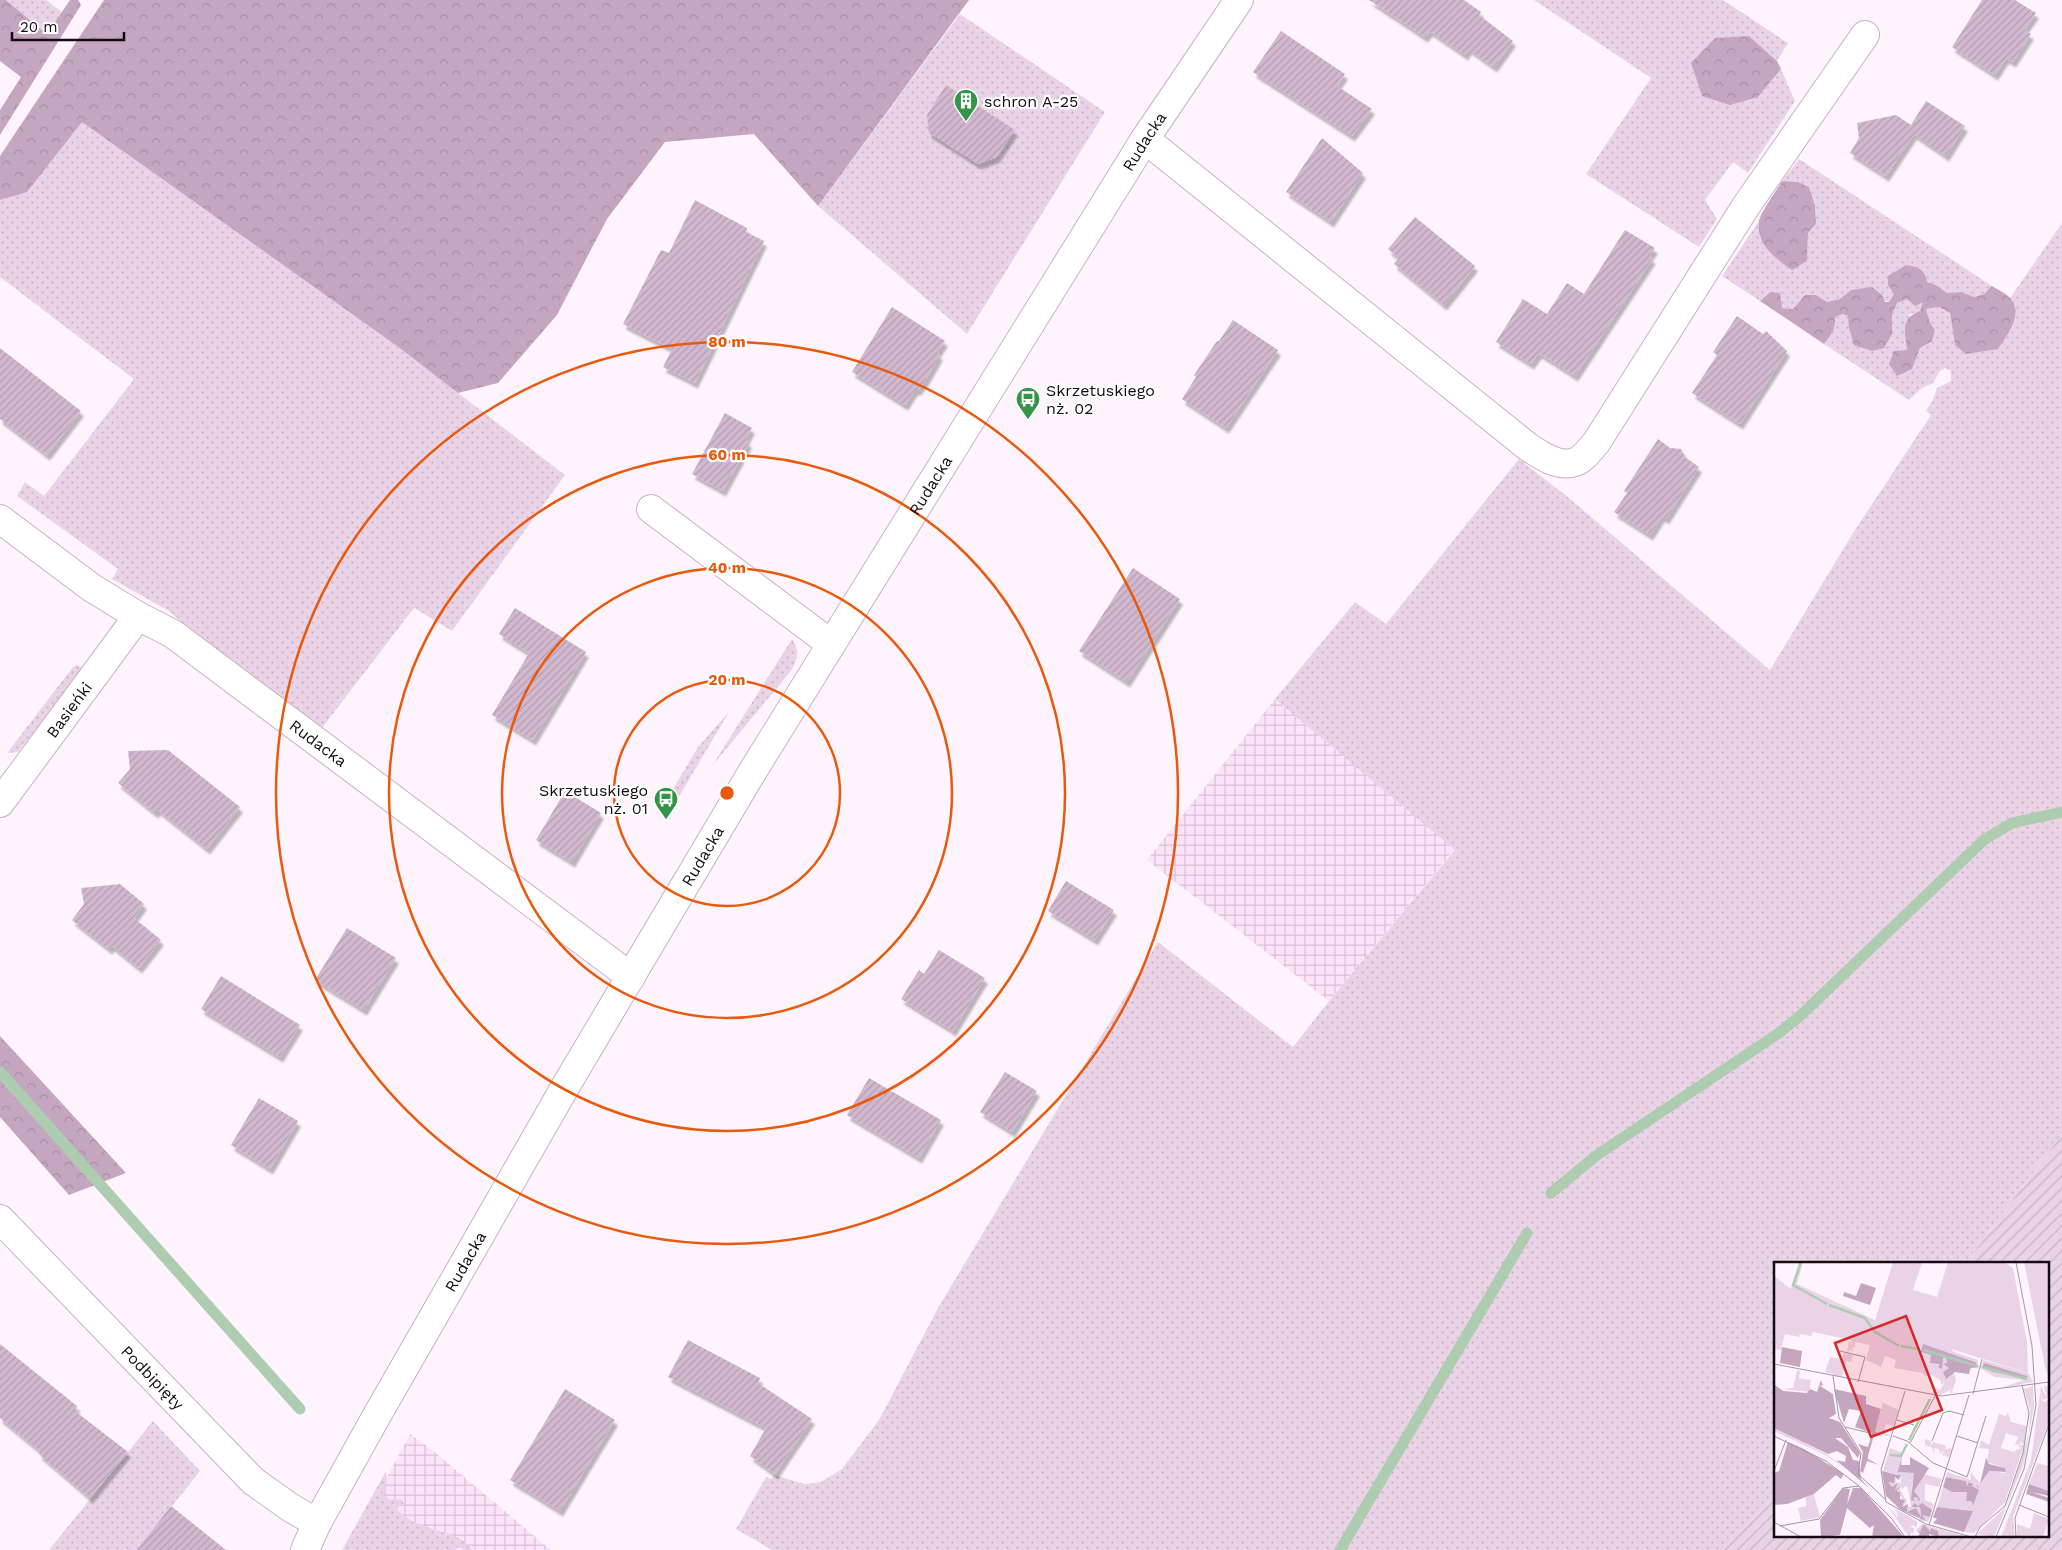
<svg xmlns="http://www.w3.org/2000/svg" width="2062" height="1550" font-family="'Work Sans',sans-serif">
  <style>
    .industrial { fill: url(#industrial-grid) }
    .grass { fill: url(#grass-dots) }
    .forest { fill: url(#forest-crowns) }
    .garden { fill: url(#garden-furrows) }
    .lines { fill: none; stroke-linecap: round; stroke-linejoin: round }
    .stream { stroke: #aecdb0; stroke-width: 11 }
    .building { fill: url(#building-hatch); filter: url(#shadow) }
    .street-casing { stroke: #c9afc6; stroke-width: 30 }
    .street { stroke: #fff; stroke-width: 28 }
    .ring { fill: none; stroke: #e8590c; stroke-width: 2.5 }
    .labels { text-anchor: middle; stroke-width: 4.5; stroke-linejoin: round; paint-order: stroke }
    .poi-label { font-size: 16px; fill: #140b13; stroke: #fff; text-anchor: start }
    .street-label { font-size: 16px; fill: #140b13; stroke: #fff }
    .inset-river { fill: none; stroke: #aecdb0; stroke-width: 2.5 }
    .inset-road { fill: none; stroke: #a1979f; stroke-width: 1 }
    .view { fill: #d62828; fill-opacity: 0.15; stroke: #d62828; stroke-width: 2.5 }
    .inset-edge { fill: none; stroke: #140b13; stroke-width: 2.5 }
    .centre { fill: #e8590c; stroke: #fff; stroke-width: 2.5 }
    .ring-label { font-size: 15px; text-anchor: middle; font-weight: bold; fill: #e8590c; stroke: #fff; stroke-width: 4.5; stroke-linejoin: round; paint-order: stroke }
  </style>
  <defs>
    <pattern id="industrial-grid" width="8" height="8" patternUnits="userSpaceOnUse" patternTransform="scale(1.25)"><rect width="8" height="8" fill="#fde3fa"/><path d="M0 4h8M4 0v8" fill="none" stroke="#d8c1d5"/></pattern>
    <pattern id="grass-dots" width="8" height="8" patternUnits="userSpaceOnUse" patternTransform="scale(1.25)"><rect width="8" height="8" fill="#ead3e7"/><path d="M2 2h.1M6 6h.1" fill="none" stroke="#c8b4c5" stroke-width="1.8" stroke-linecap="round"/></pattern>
    <pattern id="forest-crowns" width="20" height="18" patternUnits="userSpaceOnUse" patternTransform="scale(1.25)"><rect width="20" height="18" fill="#c5a6c1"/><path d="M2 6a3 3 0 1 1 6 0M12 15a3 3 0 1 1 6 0" fill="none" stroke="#a88ea5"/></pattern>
    <pattern id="garden-furrows" width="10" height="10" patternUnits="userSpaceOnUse" patternTransform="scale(1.25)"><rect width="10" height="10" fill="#ead3e7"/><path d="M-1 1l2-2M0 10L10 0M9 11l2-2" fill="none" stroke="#c8b4c5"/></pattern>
    <pattern id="building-hatch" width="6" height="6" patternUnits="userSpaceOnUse" patternTransform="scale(1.25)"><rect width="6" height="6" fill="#d2b8cf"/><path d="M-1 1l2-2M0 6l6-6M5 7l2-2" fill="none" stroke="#b39db1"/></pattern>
    <filter id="shadow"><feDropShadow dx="3" dy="5.5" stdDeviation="1" flood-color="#0004"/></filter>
  </defs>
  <rect width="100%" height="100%" fill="#fff4fd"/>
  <path class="industrial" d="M 1275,699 L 1455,849 L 1329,1001 L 1147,860 Z
    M 410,1434 L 431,1449 L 551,1550 L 348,1550 Z"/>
  <path class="grass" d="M 6,0 L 46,0 L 62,12 L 48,34 Z
    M 1534,0 L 1723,0 L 1788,43 L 1777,61 L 1749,36 L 1758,97 L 1781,69 L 1795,101 L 1748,173 L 1733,162 L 1705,200 L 1717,219 L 1699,247 L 1586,174 L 1651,78 Z
    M 960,14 L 1105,112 L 967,334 L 818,206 Z
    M 82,122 L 397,346 L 565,475 L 452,631 L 414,608 L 322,728 L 187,627 L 169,611 L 112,579 L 118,569 L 17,496 L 25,482 L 44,496 L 134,379 L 0,277 L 0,200 L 27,191 Z
    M 1799,159 L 1992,286 L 1984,294 L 1973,297 L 1961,292 L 1947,293 L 1936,285 L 1927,282 L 1888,285 L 1894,294 L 1889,302 L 1851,290 L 1841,299 L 1827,302 L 1816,295 L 1805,295 L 1793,309 L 1782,308 L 1769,292 L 1760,301 L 1722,276 L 1759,221 L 1761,239 L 1807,261 L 1808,233 L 1816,224 L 1815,204 L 1809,187 L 1798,182 L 1782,181 Z
    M 2062,223 L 2062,1134 L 1965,1264 L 1776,1264 L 1776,1495 L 1723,1550 L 772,1550 L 736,1529 L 766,1477 L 771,1479 L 774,1475 L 805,1484 L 821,1482 L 842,1469 L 879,1420 L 938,1308 L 1158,942 L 1293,1047 L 1329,1001 L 1455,850 L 1275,699 L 1355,602 L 1386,624 L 1519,459 L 1569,498 L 1770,670 L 1853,533 L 1931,415 L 1926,411 L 1933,400 L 1937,388 L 1951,381 L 1951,371 L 1945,368 L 1940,371 L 1933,383 L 1922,388 L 1909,400 L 1824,344 L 1831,336 L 1835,317 L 1843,314 L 1849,316 L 1849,328 L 1892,334 L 1892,315 L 1897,303 L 1907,299 L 1924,301 L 1920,312 L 1910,314 L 1905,333 L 1912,369 L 1920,348 L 1935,330 L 1930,324 L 1926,309 L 1939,307 L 1950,313 L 1955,345 L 2015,311 L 2010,298 Z
    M 792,639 C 800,651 798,658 791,671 L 712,766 Z
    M 76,665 L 84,668 L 18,752 L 7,753 L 73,667 Z
    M 729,712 L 674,805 L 666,801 L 698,747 Z
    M 153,1421 L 200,1471 L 137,1550 L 49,1550 Z
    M 386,1471 L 387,1481 L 383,1493 L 388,1499 L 401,1500 L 405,1505 L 398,1505 L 397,1509 C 413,1528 439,1528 460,1539 C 465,1541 469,1546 472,1550 L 464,1550 L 459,1547 L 453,1550 L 342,1550 Z"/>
  <path class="forest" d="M 0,0 L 6,0 L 47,34 L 70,0 L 78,0 L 81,5 L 0,135 L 0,110 L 21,77 L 0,61 Z
    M 104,0 L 969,0 L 818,206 L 754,134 L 665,142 L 607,219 L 557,315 L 498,383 L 458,393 L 397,346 L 82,122 L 27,192 L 0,200 L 0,156 Z
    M 1749,36 L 1777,61 L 1781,69 L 1758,97 L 1730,105 L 1702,96 L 1691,63 L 1715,38 Z
    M 1782,181 L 1798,182 L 1809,187 L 1815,205 L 1816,224 L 1808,233 L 1807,261 L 1792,270 C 1776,259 1756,244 1759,222 C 1759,214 1778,189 1782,181 Z
    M 1906,265 C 1918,267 1925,269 1927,282 L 1936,285 L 1947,293 L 1961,292 L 1974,297 L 1984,294 L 1992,286 C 1997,289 2005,293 2009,297 C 2025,313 2007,335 1998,349 L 1966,354 L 1955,345 L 1950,313 L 1939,307 L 1926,309 L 1930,323 L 1935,330 L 1932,341 L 1920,348 L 1912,369 L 1897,376 L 1889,364 L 1894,351 L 1907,350 C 1905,332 1900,318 1920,311 L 1923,302 L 1915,306 L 1907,299 L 1897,303 L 1892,315 L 1892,334 L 1884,348 L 1872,351 L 1854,345 L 1849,328 L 1848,316 L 1843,314 L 1835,317 C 1835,329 1832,335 1824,344 L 1760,301 L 1770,292 L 1780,293 L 1782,308 L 1793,309 L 1805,295 L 1816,295 L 1827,302 L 1840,299 L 1851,290 L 1872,287 L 1882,295 L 1885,302 L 1889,302 L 1894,294 L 1888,285 L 1888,276 Z
    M 0,1036 L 126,1173 L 69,1195 L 0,1117 Z"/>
  <path class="garden" d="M 2062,1134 L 2062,1550 L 1723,1550 L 1776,1495 L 1776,1536 L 2048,1536 L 2048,1264 L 1965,1264 Z"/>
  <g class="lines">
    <path class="stream" d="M 0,1072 L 300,1409
      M 1551,1193 L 1597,1155 L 1779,1033 L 1801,1015 L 1985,839 L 2012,823 L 2062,812
      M 1340,1550 L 1527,1233"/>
  </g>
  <path class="building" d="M 1369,0 L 1464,0 L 1481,12 L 1479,15 L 1513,41 L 1494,67 L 1469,49 L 1465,55 L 1430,31 L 1425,37 Z
    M 1982,0 L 2015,0 L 2036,13 L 2024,30 L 2031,34 L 2013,62 L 2006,58 L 1995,75 L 1952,47 Z
    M 1281,31 L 1345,74 L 1337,86 L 1372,109 L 1352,136 L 1253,72 Z
    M 946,85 L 1015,130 L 997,157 L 978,164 L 929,133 L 927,115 Z
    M 1926,101 L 1965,126 L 1946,156 L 1914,134 L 1886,176 L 1850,153 L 1859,138 L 1857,123 L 1896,115 L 1911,125 Z
    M 1322,138 L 1363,173 L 1331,222 L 1286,192 Z
    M 695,200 L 747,228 L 746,232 L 764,241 L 695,383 L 663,367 L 672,349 L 623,324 L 661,250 L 669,253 Z
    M 1415,217 L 1475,266 L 1444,305 L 1394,264 L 1399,258 L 1388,249 Z
    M 1625,230 L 1655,248 L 1649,257 L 1653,258 L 1575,376 L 1539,353 L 1531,364 L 1496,342 L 1523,299 L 1547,314 L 1567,283 L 1584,294 Z
    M 892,307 L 945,341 L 937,353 L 940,355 L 925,381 L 918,390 L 915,390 L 905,405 L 852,372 Z
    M 1737,316 L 1763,334 L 1766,331 L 1787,351 L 1740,424 L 1692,393 L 1717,355 L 1713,352 Z
    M 1233,320 L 1278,350 L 1226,428 L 1182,399 L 1196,377 L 1194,375 L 1217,341 L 1219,341 Z
    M 0,348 L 81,411 L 47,455 L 0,419 Z
    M 725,413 L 752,428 L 746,440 L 749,443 L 723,491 L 692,474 Z
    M 1658,439 L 1670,448 L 1681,449 L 1686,458 L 1699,467 L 1666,519 L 1662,516 L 1650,535 L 1614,512 L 1627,493 L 1624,491 Z
    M 1133,568 L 1180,599 L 1127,682 L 1079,651 Z
    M 515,608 L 586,652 L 533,740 L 492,715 L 529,653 L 499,634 Z
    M 168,750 L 240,807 L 207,849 L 158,810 L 155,813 L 118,783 L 130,769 L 128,751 Z
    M 565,791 L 601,813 L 572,862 L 536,840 Z
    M 1066,881 L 1114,910 L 1095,940 L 1048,911 Z
    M 120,884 L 144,904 L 134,918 L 161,940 L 139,968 L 112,946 L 109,949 L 72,920 L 84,904 L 81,888 Z
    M 347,928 L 396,958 L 364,1010 L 315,980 Z
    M 939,950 L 985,978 L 953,1031 L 901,999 L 919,970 L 924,974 Z
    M 221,976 L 300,1025 L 280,1057 L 201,1009 Z
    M 1005,1072 L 1037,1091 L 1012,1132 L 980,1112 Z
    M 869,1078 L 941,1120 L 919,1158 L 847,1115 Z
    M 259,1098 L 298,1121 L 270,1169 L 231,1145 Z
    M 688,1340 L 760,1378 L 758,1383 L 812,1419 L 775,1474 L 750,1456 L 766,1428 L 668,1377 Z
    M 0,1344 L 77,1406 L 75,1411 L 128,1452 L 90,1498 L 39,1454 L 40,1451 L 0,1418 Z
    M 565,1389 L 615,1420 L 560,1511 L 510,1480 Z
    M 171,1506 L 226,1550 L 137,1550 Z"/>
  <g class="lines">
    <defs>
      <g id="street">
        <path d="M 1145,139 L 1527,446 C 1540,455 1559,468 1575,462 C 1584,459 1590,449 1596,443 L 1746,206 L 1865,35"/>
        <path d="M 651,509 L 831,644"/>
        <path id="s1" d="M 0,519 L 92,588 L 138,616 L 173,634 L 631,977"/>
        <path id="s2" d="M 0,803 L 138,616"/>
        <path id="s3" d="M 0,1219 L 253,1481 L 291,1508 L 317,1523"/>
        <path id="s4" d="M 305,1550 L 317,1523 L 376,1417 L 568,1082 L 754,769 L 1145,139 L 1239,0"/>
      </g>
    </defs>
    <use href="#street" class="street-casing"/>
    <use href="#street" class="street"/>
  </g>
  <g class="ring">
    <circle cx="727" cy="793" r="113"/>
    <circle cx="727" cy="793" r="225"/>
    <circle cx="727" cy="793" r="338"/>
    <circle cx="727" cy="793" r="451"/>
  </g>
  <defs>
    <symbol id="building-pin" viewBox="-11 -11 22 30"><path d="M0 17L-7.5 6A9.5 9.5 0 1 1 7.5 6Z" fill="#349447" stroke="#fff"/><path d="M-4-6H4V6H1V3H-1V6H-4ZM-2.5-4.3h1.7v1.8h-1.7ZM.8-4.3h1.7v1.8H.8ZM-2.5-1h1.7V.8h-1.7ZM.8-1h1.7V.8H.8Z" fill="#fff"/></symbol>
    <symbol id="bus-pin" viewBox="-11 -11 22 30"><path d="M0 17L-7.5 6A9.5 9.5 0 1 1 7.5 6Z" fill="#349447" stroke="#fff"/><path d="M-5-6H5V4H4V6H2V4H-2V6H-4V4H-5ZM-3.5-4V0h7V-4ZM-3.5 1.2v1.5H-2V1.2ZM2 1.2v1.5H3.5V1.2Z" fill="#fff"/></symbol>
  </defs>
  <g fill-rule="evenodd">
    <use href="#building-pin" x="952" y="87" width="28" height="38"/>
    <use href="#bus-pin" x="1014" y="385" width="28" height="38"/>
    <use href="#bus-pin" x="652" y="785" width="28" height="38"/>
  </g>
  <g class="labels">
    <g class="poi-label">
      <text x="984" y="107">schron A-25</text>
      <text x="1046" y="396">Skrzetuskiego<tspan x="1046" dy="18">nż. 02</tspan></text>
      <text x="648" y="796" text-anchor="end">Skrzetuskiego<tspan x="648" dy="18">nż. 01</tspan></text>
    </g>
    <g class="street-label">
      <text dy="6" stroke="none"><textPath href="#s4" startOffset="1640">Rudacka</textPath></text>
      <text dy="6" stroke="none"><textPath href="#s4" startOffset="1235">Rudacka</textPath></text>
      <text dy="6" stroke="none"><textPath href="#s2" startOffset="116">Basieńki</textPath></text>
      <text dy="6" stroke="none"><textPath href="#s1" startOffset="390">Rudacka</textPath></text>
      <text dy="6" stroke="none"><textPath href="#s4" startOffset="800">Rudacka</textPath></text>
      <text dy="6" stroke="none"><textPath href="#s4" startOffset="330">Rudacka</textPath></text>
      <text dy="6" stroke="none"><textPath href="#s3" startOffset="220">Podbipięty</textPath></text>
    </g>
  </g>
  <g transform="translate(1774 1262)">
    <rect width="275" height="275" fill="#fff4fd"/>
    <path d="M 25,0 L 29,0 L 23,22 L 101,58 L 129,66 L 177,86 L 180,90 L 204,98 L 203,107 L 198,105 L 195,112 L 180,110 L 182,118 L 178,130 L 182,130 L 176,131 L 176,128 L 167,133 L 159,131 L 160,126 L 166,128 L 171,120 L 167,123 L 167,119 L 158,113 L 151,114 L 149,111 L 120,106 L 122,98 L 111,94 L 107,105 L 92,98 L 96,83 L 81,80 L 81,86 L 78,85 L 80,92 L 78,88 L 73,90 L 75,79 L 78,83 L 77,78 L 39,70 L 37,74 L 26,72 L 25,75 L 11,72 L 7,88 L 0,87 L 0,14 L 17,27 ZM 70,91 L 79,93 L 77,100 L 72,99 L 68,115 L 51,110 L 56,95 L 67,97 ZM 209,98 L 254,111 L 259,120 L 227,126 L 250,118 L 221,115 L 206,106 ZM 23,108 L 26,109 L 25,116 L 37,118 L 35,130 L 7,127 L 19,126 ZM 275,123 L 275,159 L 239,255 L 241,275 L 227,275 L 257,198 L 267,124 L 273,136 L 269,138 L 266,129 L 268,138 L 271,140 L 274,137 L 270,125 ZM 259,124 L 260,144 L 250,201 L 220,275 L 203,272 L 232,245 L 255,171 L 256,148 L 250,127 ZM 109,141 L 125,148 L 119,164 L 112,162 L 110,171 L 118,173 L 112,174 L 101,169 ZM 234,151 L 237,160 L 253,164 L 250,182 L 244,179 L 248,182 L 241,183 L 244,175 L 232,171 L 227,186 L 239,190 L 247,186 L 244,183 L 250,183 L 231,240 L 200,271 L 190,270 L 199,249 L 163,245 L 169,225 L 178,230 L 193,230 L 192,239 L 197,239 L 198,243 L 204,228 L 198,224 L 202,222 L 195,220 L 193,225 L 192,219 L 172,215 L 173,210 L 197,218 L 196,213 L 197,211 L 206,221 L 215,209 L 231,211 L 231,206 L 213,200 L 215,187 L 205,186 L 207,178 L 215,183 L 225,152 L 232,154 ZM 0,166 L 52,192 L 78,211 L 51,193 L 0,169 ZM 151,177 L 157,179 L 157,183 L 159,180 L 172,184 L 171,187 L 178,186 L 175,195 L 168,193 L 171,188 L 166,192 L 165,187 L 160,186 L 161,191 L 159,190 L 158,185 L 151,183 ZM 116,186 L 129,191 L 124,210 L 141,211 L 137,228 L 149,212 L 168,217 L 165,225 L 151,222 L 151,238 L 160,242 L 158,248 L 146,245 L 153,251 L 148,253 L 156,255 L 154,260 L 145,258 L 147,255 L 141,248 L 145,247 L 133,250 L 134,245 L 143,244 L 137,244 L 134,227 L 132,224 L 128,227 L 127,223 L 125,226 L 133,240 L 127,246 L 129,238 L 126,234 L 122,236 L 126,232 L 124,226 L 120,228 L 114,220 L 120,220 L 121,214 L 122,220 L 127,221 L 127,214 L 109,209 ZM 263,201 L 275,204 L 275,229 L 255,222 ZM 40,232 L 46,255 L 27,259 L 24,246 L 32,244 L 32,235 ZM 112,242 L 124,256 L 122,247 L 144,260 L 142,266 L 140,263 L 136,265 L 140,266 L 139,275 L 138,270 L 135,275 ZM 260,251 L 275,257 L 269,275 L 243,275 L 243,262 L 256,267 ZM 148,262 L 193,275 L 165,275 L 160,267 L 151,270 L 154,267 L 150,267 L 150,263 L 146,269 L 150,269 L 149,272 L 143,275 L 146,271 L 143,267 Z" fill="#ead3e7"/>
    <path d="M 87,21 L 102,26 L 96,43 L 69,34 L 70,30 L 82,34 ZM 149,82 L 201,100 L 205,105 L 196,106 L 195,112 L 181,110 L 172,117 L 169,110 L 175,106 L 169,102 L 173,101 L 172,96 L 169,96 L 168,107 L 164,105 L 166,102 L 156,101 L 157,93 L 147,90 ZM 8,85 L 28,89 L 26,105 L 6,101 ZM 210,101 L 253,114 L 253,116 L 219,110 L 209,105 ZM 47,118 L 49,123 L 46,124 L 59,132 L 62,152 L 55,156 L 66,160 L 86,191 L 84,196 L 67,176 L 61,176 L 74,185 L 79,198 L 85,199 L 87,217 L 96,227 L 62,198 L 71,200 L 72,194 L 63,189 L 54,192 L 0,166 L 0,122 L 9,129 L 33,131 L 36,127 L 43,130 ZM 60,127 L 92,134 L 92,142 L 107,147 L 101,169 L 108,174 L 100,173 L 94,194 L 94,197 L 105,203 L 93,199 L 89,211 L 86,209 L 89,190 L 84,182 L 94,185 L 98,171 L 81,165 L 87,149 L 75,147 L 70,161 ZM 14,180 L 30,187 L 70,212 L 67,217 L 62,213 L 40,232 L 13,242 L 0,243 L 0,211 L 5,209 ZM 128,194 L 127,203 L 136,203 L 136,195 L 155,206 L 140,229 L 146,237 L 145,240 L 143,235 L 139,236 L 141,239 L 137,238 L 140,211 L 124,210 L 123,213 L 127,213 L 125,218 L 121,215 L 120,221 L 114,220 L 118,225 L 124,221 L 121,228 L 128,223 L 123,229 L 126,230 L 126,237 L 131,238 L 128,245 L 134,242 L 133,250 L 142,246 L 147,255 L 147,251 L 153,251 L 147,251 L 146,245 L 137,245 L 141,241 L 144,244 L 148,241 L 158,248 L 156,255 L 148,253 L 152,259 L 127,248 L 112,234 L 108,209 L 123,213 ZM 212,196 L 215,202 L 231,206 L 232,210 L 215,209 L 206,222 ZM 172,215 L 192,219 L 193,224 L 195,220 L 204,224 L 205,226 L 200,222 L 198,224 L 205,228 L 199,243 L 197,239 L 192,239 L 193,230 L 178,230 L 169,225 ZM 255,222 L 275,229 L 275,234 L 257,230 L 275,236 L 275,240 L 252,232 ZM 69,226 L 76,227 L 73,243 L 79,226 L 87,226 L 130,275 L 98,275 L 100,263 L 96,266 L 73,246 L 66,273 L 47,275 L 46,258 ZM 163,245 L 199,249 L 190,270 L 159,261 L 163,257 L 159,255 ZM 150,262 L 156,269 L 157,266 L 164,269 L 165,275 L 155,272 L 155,275 L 144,275 L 146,272 L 142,267 L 149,272 L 146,269 Z" fill="#c5a6c1"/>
    <path d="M 119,0 L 148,0 L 139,28 L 163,35 L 174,0 L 230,0 L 239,6 L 253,80 L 254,111 L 158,81 L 129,66 L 101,58 ZM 250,0 L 275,0 L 275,116 L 271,105 Z" fill="#ead3e7"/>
    <path class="inset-river" d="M 27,0 L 19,23 L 53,42M 55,43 L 91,56 L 101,70 L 125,84M 127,84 L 145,87M 149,88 L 203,104M 208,105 L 253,117M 135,178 L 156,137M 116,193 L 127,194 L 133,182"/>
    <path class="inset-road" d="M 66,89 L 91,95 L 84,120M 0,102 L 167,134 L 275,120M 59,114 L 65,156 L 87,191 L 84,212 L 111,237M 131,129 L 107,208 L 112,240 L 152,262 L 197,275M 199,132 L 208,97M 123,158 L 140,163M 71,165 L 96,171M 0,174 L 52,199 L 85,224M 119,174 L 133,179 L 159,201 L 193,215 L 212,154M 183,174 L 204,181M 158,179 L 169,151 L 175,149 L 190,153M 136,181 L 161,134M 0,209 L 12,178M 245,243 L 275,255M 0,260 L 27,275M 155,263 L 195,133M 6,264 L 45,257 L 69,226 L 85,224 L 117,256 L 131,275M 201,275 L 206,265 L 231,244 L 249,191 L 255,151 L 248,123M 222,275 L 250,207 L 262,143 L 258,84 L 242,0M 242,275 L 241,256 L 275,162"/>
    <path class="view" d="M 132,54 L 168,148 L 97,175 L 61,81 Z"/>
    <rect width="275" height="275" class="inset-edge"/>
  </g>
  <circle cx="727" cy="793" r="8" class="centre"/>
  <g class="ring-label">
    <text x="727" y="347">80 m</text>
    <text x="727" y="460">60 m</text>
    <text x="727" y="573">40 m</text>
    <text x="727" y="685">20 m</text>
  </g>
  <path d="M12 32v8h112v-8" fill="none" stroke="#140b13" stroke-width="2.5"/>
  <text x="20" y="32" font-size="15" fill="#140b13" stroke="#ffffff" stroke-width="4" paint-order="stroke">20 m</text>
</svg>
